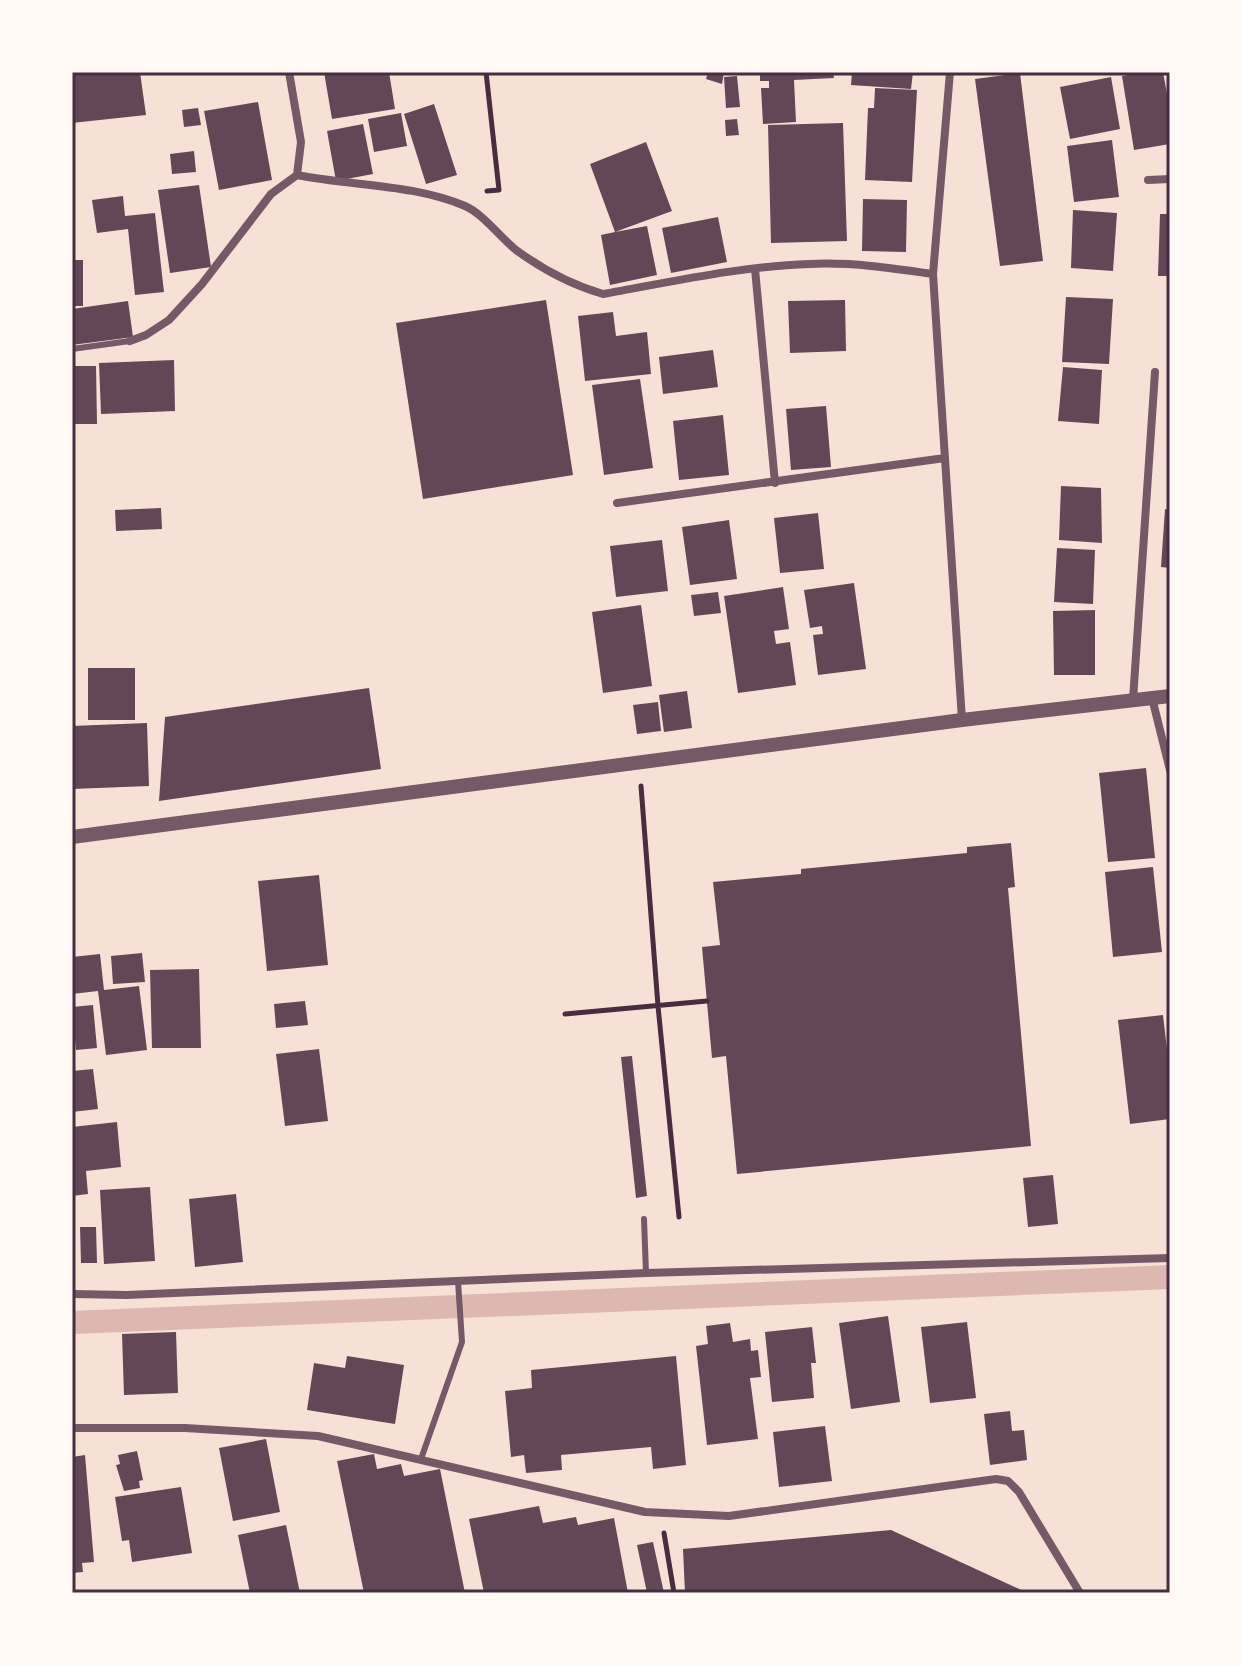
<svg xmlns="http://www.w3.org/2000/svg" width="1242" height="1665" font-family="Roboto,sans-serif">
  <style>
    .water { fill: #dcb8b0 }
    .building { fill: #644757 }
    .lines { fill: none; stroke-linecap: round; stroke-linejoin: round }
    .path { stroke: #4a2c40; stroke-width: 5 }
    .service { stroke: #755966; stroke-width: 6 }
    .minor { stroke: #755966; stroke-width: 8 }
    .tertiary { stroke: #755966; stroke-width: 14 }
    .neatline { fill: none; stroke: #4a2c40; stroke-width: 3 }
  </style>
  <rect width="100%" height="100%" fill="#f7e1d7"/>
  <path class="water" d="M 1170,1265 L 1170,1289 L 72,1334 L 72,1311 Z"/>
  <path class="building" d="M 72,72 L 140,72 L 146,115 L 72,123 Z
    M 324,72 L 389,72 L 395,109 L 332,119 Z
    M 708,72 L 724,72 L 722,84 L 706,79 Z
    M 760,72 L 833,72 L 834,78 L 794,80 L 796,122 L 763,124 L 761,88 L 769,88 L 769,81 L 760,81 Z
    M 852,72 L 913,72 L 911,89 L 851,85 Z
    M 1144,72 L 1163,72 L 1170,110 L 1170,144 L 1134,150 L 1122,76 Z
    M 1020,73 L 1043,261 L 1000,266 L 975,79 Z
    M 737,76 L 740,107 L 726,108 L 724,77 Z
    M 1111,77 L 1120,129 L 1070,139 L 1060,87 Z
    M 875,88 L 917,90 L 912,182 L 865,180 L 868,108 L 874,108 Z
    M 258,102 L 272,180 L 219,190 L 204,111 Z
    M 434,104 L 457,175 L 426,184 L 404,114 Z
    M 198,108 L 201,125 L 184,127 L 182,110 Z
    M 401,113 L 407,146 L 374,152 L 368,119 Z
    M 737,119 L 739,135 L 726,136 L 725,120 Z
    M 843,123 L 847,241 L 771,243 L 768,125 Z
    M 363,124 L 373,174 L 336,181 L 327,131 Z
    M 1112,140 L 1119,197 L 1074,202 L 1067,146 Z
    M 646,142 L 672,211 L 615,232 L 647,226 L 657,275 L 610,285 L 601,235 L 615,232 L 590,164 Z
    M 194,151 L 196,172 L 172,174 L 170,154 Z
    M 199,185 L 211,267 L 170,273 L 158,190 Z
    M 123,196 L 125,216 L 155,213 L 164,292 L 135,295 L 128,229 L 97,233 L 92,200 Z
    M 863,199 L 907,200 L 906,252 L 862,251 Z
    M 1073,210 L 1117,213 L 1113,271 L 1071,268 Z
    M 1160,214 L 1170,214 L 1170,276 L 1158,276 Z
    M 718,217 L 727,262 L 671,273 L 662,228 Z
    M 72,260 L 83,260 L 83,306 L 72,306 Z
    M 1066,297 L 1113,299 L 1109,364 L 1062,362 Z
    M 546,300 L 573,475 L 423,499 L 396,323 Z
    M 845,300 L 846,351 L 790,353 L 788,301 Z
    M 128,301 L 133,337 L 72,345 L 72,309 Z
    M 613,312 L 616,336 L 647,332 L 651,374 L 585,381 L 578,316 Z
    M 713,350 L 718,387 L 663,394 L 659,357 Z
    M 174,360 L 175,411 L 101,414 L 99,363 Z
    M 72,366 L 96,366 L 97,424 L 72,424 Z
    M 1063,367 L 1102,370 L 1099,424 L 1058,421 Z
    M 640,379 L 653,468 L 604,475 L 592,385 Z
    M 826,406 L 831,467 L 791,470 L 786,409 Z
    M 723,415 L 729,475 L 679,480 L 673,421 Z
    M 1061,486 L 1101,488 L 1102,543 L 1059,540 Z
    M 161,508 L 162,529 L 116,531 L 115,510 Z
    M 1165,509 L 1170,510 L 1170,568 L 1161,567 Z
    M 818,513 L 824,569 L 780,573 L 774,518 Z
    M 729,520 L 737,579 L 690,585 L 682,527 Z
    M 662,540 L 668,591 L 616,597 L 610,546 Z
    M 1057,548 L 1095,550 L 1093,604 L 1054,602 Z
    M 854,583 L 866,669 L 818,675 L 813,635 L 823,634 L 822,626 L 810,628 L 804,590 Z
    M 783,587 L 789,629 L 774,631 L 776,644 L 790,642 L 796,685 L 738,693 L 724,596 Z
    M 718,592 L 721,613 L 694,616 L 691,595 Z
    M 641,605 L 652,686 L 603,693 L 592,612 Z
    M 1095,610 L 1095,675 L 1054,675 L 1053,611 Z
    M 88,668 L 135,668 L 135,720 L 88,720 Z
    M 369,688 L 381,769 L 159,801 L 165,717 Z
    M 687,691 L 692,728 L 664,732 L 659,695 Z
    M 658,702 L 661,731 L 637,734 L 633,705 Z
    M 147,723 L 149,786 L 72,789 L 72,726 Z
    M 1146,768 L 1155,858 L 1108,862 L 1099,773 Z
    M 1011,843 L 1015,887 L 1008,888 L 1031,1146 L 737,1174 L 726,1056 L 712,1058 L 702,947 L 720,945 L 713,882 L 801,874 L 801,869 L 967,853 L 967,847 Z
    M 1153,867 L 1162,952 L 1113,957 L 1105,872 Z
    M 319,875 L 328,965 L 267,971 L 258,881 Z
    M 142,953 L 145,982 L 113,984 L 111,956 Z
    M 100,954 L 104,990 L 139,986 L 147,1050 L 106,1055 L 98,991 L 72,994 L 72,957 Z
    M 199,969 L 201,1048 L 152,1048 L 150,970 Z
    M 305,1001 L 308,1025 L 276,1028 L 274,1004 Z
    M 93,1005 L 97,1048 L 76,1050 L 72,1007 Z
    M 1163,1015 L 1170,1075 L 1170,1119 L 1130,1124 L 1118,1020 Z
    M 319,1049 L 328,1121 L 285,1126 L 276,1054 Z
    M 632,1056 L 647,1196 L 636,1198 L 621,1057 Z
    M 93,1069 L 98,1109 L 72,1112 L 72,1071 Z
    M 117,1122 L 121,1167 L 86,1171 L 88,1194 L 72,1196 L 72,1127 Z
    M 1053,1175 L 1058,1224 L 1028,1227 L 1023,1178 Z
    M 150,1187 L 155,1261 L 104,1264 L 100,1190 Z
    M 236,1194 L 243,1262 L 195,1267 L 189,1199 Z
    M 80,1227 L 96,1227 L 97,1263 L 81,1263 Z
    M 888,1316 L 900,1402 L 851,1409 L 839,1323 Z
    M 967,1322 L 976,1398 L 930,1403 L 921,1327 Z
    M 730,1323 L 733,1342 L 750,1339 L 751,1351 L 758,1350 L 761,1377 L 750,1378 L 758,1439 L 707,1445 L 696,1346 L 708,1344 L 706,1326 Z
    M 812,1327 L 816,1363 L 811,1363 L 814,1398 L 772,1402 L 765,1332 Z
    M 176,1332 L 178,1393 L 124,1395 L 122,1334 Z
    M 347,1356 L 404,1365 L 395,1424 L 307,1410 L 314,1363 L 345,1368 Z
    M 676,1356 L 686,1465 L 653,1469 L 651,1447 L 561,1455 L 562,1470 L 526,1473 L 524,1455 L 511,1457 L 505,1391 L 532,1388 L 531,1370 Z
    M 1010,1411 L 1012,1431 L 1024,1430 L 1027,1460 L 990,1465 L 984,1414 Z
    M 825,1426 L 832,1481 L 779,1487 L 773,1432 Z
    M 266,1439 L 280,1512 L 233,1521 L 219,1448 Z
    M 137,1451 L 143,1480 L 139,1481 L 140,1488 L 124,1491 L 116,1465 L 120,1464 L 118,1455 Z
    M 374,1454 L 377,1469 L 401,1464 L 404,1476 L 440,1469 L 465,1593 L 364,1593 L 337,1461 Z
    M 85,1455 L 94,1562 L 82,1563 L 83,1572 L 72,1573 L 72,1457 Z
    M 181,1487 L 192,1553 L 132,1562 L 129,1540 L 122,1541 L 115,1497 Z
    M 539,1506 L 543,1523 L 576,1517 L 578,1525 L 614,1518 L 628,1593 L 484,1593 L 469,1519 Z
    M 286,1525 L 300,1593 L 250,1593 L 238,1535 Z
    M 891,1530 L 1028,1593 L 685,1593 L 683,1549 Z
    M 653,1542 L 664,1593 L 647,1593 L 637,1545 Z"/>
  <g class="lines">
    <path class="path" d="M 486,72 L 499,190 L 487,191
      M 641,786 L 658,1006 L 679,1217
      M 565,1014 L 707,1001
      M 664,1533 L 674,1593"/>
    <path class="service" d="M 72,349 L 130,341
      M 644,1219 L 646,1273
      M 421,1459 L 462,1342 L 458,1281"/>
    <path class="minor" d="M 950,72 L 933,274 L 962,720
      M 297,175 C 352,186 413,184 465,206 C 482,213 501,238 516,250 C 542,269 572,285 603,294 C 671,282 741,266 810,264 C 852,262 892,268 933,274
      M 1148,180 L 1170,179
      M 755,269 L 775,483
      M 130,341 L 146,335 L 169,320 L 202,284 L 271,194 L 297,175 L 301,142 L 289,72
      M 617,503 L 945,458
      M 1152,698 L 1170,770
      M 1133,700 L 1155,372
      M 72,1294 L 127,1295 L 646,1273 L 1170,1258
      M 72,1428 L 185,1428 L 318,1436 L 645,1512 L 729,1516 L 996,1479 L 1008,1481 L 1019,1492 L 1080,1593"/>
    <path class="tertiary" d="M 72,837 L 962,720 L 1170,696"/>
  </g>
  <rect width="1242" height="1665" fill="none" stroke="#fffaf5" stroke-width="148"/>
  <rect x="74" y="74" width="1094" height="1517" class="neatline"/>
</svg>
